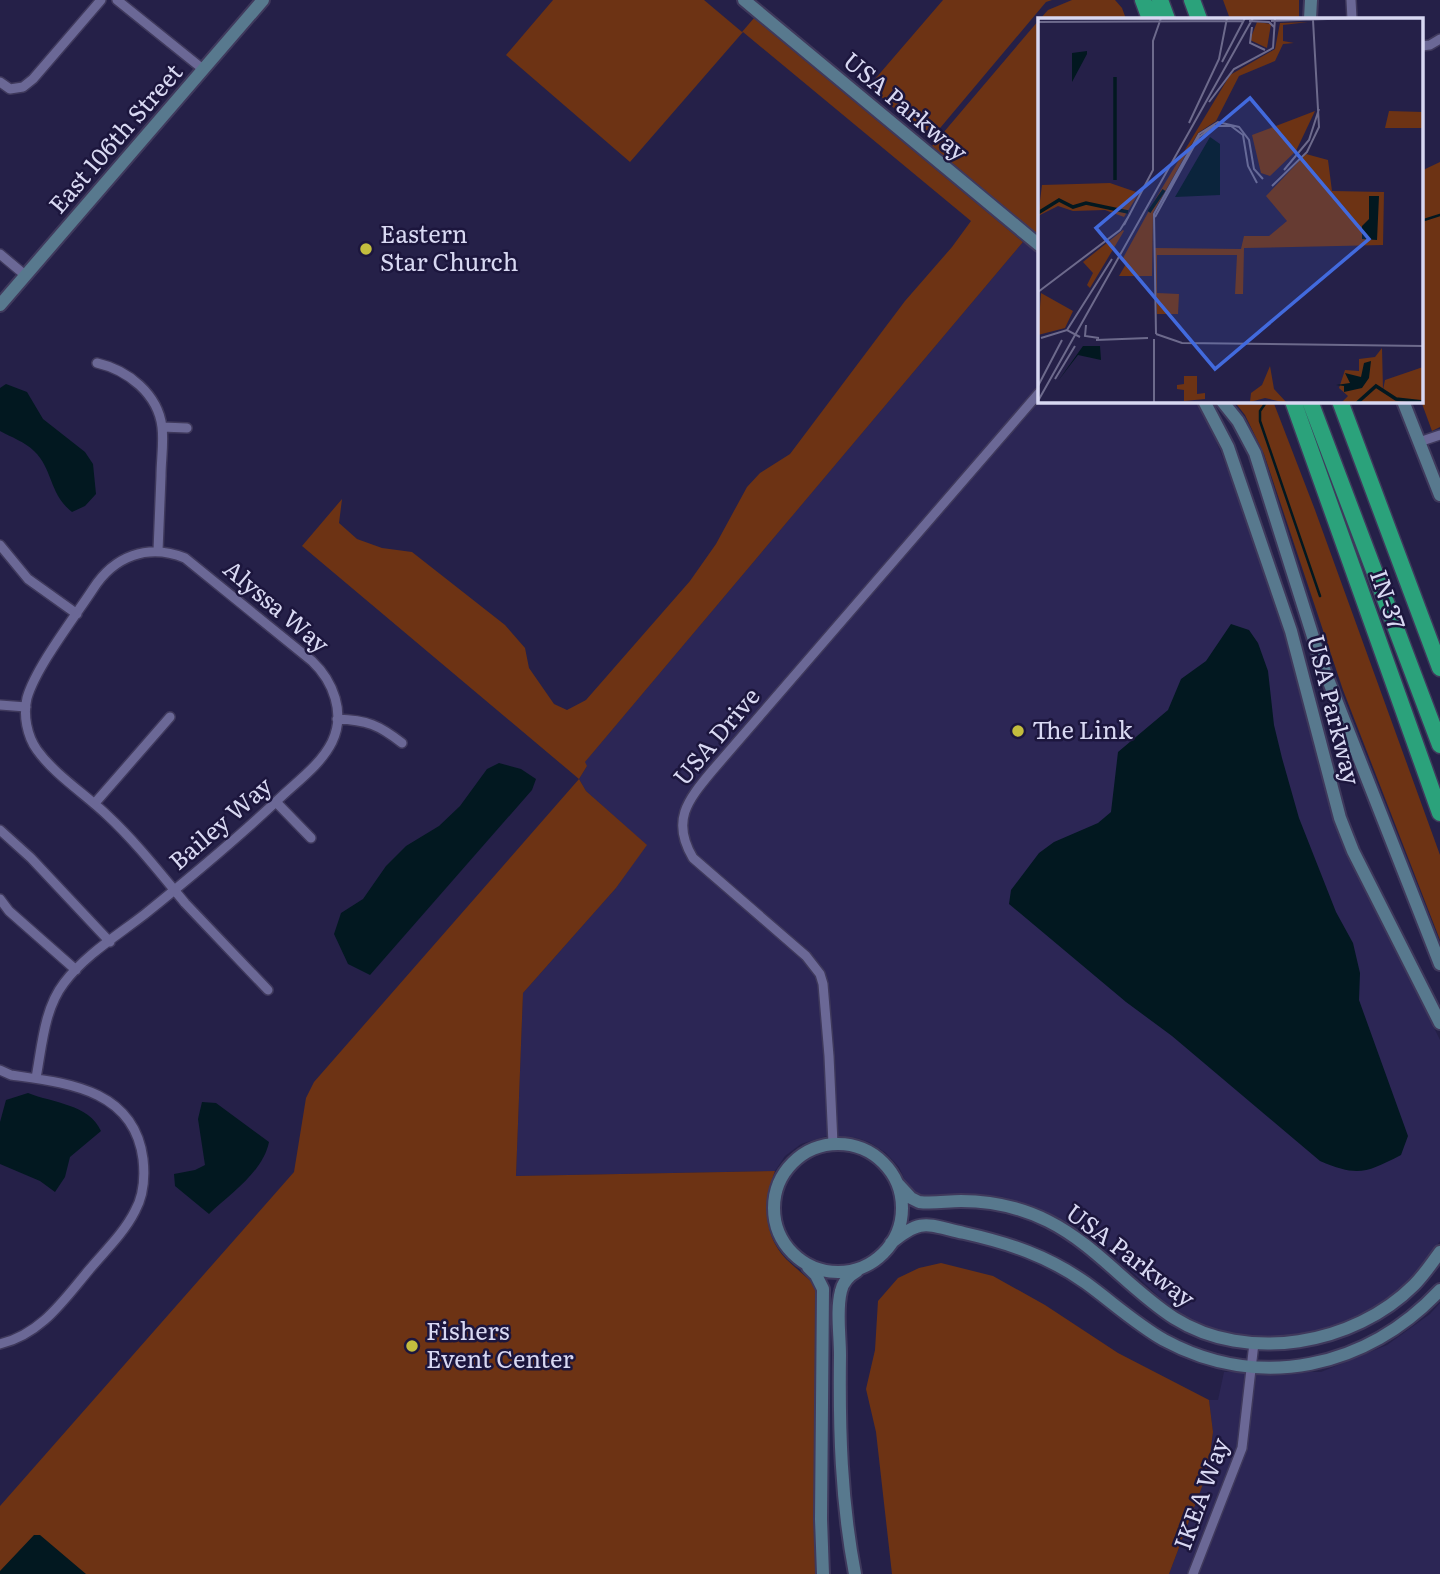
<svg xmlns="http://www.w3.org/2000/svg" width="1440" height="1574" font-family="Literata,serif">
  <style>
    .built { fill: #2c2655 }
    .green { fill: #6d3314 }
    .water { fill: #021820 }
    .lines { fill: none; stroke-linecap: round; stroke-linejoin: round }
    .stream { stroke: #021820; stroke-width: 2.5 }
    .street-casing { stroke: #3f395c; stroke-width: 12 }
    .secondary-casing { stroke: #3f395c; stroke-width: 16 }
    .highway-casing { stroke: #3f395c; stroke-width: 19 }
    .street { stroke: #6b6896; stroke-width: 9 }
    .secondary { stroke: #58798e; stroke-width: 12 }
    .highway { stroke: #2ba27b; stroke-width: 16 }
    .poi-dot { fill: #c3bd3e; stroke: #1c163d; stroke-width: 2.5 }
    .labels { text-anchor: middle; stroke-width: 5; stroke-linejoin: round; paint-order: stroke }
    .street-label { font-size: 24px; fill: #d8d8f2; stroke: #1c163d }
    .poi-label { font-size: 24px; fill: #d8d8f2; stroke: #1c163d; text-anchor: start }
    .inset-river { fill: none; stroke: #021820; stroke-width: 3.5 }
    .inset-road { fill: none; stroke: #6d6a8c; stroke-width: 2 }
    .view { fill: #426add; fill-opacity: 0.15; stroke: #426add; stroke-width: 3.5 }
    .inset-edge { fill: none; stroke: #d8d8f2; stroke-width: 3.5 }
  </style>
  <rect width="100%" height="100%" fill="#252048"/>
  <path class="built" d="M 1023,242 L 1039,253 L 1039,401 L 1196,401 L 1212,431 L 1237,493 L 1277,609 L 1328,800 L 1344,848 L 1440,1040 L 1440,1241 L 1419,1272 L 1381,1304 L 1358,1318 L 1310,1334 L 1263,1338 L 1216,1330 L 1194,1322 L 1170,1307 L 1095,1238 L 1073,1224 L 1003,1197 L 983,1195 L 921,1196 L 908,1187 L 899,1167 L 886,1153 L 869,1142 L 857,1138 L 830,1135 L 801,1144 L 785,1156 L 775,1171 L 516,1176 L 523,993 L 616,888 L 646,845 L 586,791 L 579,779 L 587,766 L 584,763 Z
    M 1440,1303 L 1440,1574 L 1169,1574 L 1208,1471 L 1213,1432 L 1209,1400 L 1218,1400 L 1224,1372 L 1321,1372 L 1387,1345 L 1430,1314 Z"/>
  <path class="green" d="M 553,0 L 704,0 L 742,32 L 754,18 L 1023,242 L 585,762 L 587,766 L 579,779 L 586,791 L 647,845 L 616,888 L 523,993 L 516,1176 L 775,1171 C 764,1201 762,1234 786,1259 C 795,1268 806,1276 815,1285 L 817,1574 L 0,1574 L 0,1506 L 294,1172 L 306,1098 L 314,1082 L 579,779 L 302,546 L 342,499 L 339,523 L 357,539 L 382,548 L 412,552 L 505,625 L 525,648 L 529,668 L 554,704 L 567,710 L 586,700 L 690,581 L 716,544 L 747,487 L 760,473 L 790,454 L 905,301 L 952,247 L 971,221 L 743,32 L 630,162 L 506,55 Z
    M 943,0 L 1052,0 L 1046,2 L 930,140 L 869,86 Z
    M 1072,0 L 1115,0 L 1122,8 L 1126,19 L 1040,19 L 1048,10 Z
    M 1223,0 L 1299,0 L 1299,19 L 1230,19 Z
    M 1039,20 L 1039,236 L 932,146 Z
    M 1440,162 L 1440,427 L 1432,431 L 1421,401 L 1421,171 Z
    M 1234,401 L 1273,401 L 1315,510 L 1440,855 L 1440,940 L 1343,690 L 1264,454 L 1245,415 Z
    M 941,1263 L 993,1276 L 1045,1305 L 1118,1353 L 1209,1400 L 1213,1432 L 1208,1471 L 1169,1574 L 892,1574 L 876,1432 L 866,1389 L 875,1350 L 878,1301 L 898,1278 L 919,1268 Z"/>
  <path class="water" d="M 6,384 L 27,392 L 43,419 L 85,452 L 93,464 L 96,494 L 85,506 L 72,512 C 49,494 53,469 34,451 C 25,442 11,437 0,431 L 0,388 Z
    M 1231,624 L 1249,630 L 1258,643 L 1268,671 L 1274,725 L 1282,758 L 1299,818 L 1336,912 L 1353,943 L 1360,973 L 1359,1000 L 1408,1136 L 1401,1155 C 1366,1173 1358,1177 1320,1161 L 1172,1036 L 1126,1002 L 1009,904 L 1011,890 L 1039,853 L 1054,842 L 1098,823 L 1111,812 L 1118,752 L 1168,710 L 1181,679 L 1206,661 Z
    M 499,763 L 521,769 L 536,779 L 532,790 L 370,975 L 348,964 L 334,934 L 341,913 L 363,899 L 386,866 L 406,846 L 439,826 L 460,806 L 487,769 Z
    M 28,1093 C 53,1103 89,1104 101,1131 L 70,1157 L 65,1177 L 55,1192 L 40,1181 L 0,1164 L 0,1122 L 6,1100 Z
    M 202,1102 L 216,1103 L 269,1142 C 263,1172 230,1194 209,1214 L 175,1186 L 174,1174 L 195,1170 L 205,1165 L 198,1119 Z
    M 34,1535 L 40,1535 L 86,1574 L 0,1574 L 0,1571 Z"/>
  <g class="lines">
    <path class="stream" d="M 1421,221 L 1440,215
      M 1267,401 L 1260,411 L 1260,421 L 1320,596"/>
    <defs>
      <path id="street" d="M 117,0 L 204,70
        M 1351,0 L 1352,19
        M 1421,46 L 1430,45 L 1440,39
        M 0,82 L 10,89 L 23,87 L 33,79 L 101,0
        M 0,254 L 25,275
        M 97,363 C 128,370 158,394 162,427 C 164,443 161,460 161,476 C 160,501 159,526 158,551
        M 162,427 L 187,428
        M 1419,442 L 1440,435
        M 0,545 L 28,579 L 77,614
        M 0,705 L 26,707
        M 337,719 C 367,720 379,725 402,743
        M 276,802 L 311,838
        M 95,803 L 170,717
        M 0,830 L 31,858 L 110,942
        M 0,899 L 9,911 L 76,970
        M 0,1070 L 11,1075 C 67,1083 134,1089 143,1159 C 145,1177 144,1195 135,1211 C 124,1233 104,1252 89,1270 C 63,1301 41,1334 0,1344
        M 36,1078 C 42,1046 44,1009 64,983 C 85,955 118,935 145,914 C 192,876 238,838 282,796 C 299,780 321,764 332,742 C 346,713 333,681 312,661 L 185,558 C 148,543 114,556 93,589 C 74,618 36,667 27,698 C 23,715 27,736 37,750 C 55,775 85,794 107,815 C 136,842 160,873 185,903 L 268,990
        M 833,1144 L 829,1056 L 823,984 L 820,974 L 806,956 L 693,858 C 671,821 687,801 712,771 L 1039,393
        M 1193,1574 L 1242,1448 L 1254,1343"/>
      <path id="secondary" d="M 744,0 L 1039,245
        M 1310,19 L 1311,0
        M 0,305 L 263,0
        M 1204,401 L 1228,447 L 1291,631 L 1340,818 L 1353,851 L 1440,1023
        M 1222,401 L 1238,421 L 1255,453 L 1320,659 L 1440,964
        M 1403,401 L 1440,495
        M774 1208a64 64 0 1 1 128 0a64 64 0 1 1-128 0Z
        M 898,1184 L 911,1198 L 919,1202 C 933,1204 947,1201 961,1201 C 991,1201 1022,1208 1048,1221 C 1096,1245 1129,1289 1174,1318 C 1247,1364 1354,1345 1414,1285 C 1424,1275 1432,1263 1440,1252
        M 891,1243 C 922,1217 927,1225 964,1233 C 1009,1243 1048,1256 1086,1283 C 1112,1302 1136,1324 1164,1340 C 1260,1392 1367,1368 1440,1290
        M 808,1267 L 816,1275 L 823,1289 L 821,1519 L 823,1574
        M 855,1574 C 841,1501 839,1429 840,1355 C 840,1335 836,1310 841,1291 C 843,1282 850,1275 857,1271"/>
      <path id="highway" d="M 1143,0 L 1150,19
        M 1160,0 L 1167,19
        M 1192,0 L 1199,19
        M 1293,401 L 1440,813
        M 1310,401 L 1440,745
        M 1340,401 L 1440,668"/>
    </defs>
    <use href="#street" class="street-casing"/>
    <use href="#secondary" class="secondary-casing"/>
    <use href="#highway" class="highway-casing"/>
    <use href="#street" class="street"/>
    <use href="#secondary" class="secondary"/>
    <use href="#highway" class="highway"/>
  </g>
  <g class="poi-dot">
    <circle cx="366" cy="249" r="7"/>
    <circle cx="1018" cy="731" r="7"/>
    <circle cx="412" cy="1346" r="7"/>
  </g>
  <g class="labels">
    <g class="street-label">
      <text transform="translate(905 107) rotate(40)" y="8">USA Parkway</text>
      <text transform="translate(116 139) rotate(-49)" y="8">East 106th Street</text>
      <text transform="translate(1387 600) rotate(71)" y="8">IN-37</text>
      <text transform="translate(276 607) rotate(40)" y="8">Alyssa Way</text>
      <text transform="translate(1333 710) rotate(76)" y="8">USA Parkway</text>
      <text transform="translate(717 737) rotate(-50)" y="8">USA Drive</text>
      <text transform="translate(221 824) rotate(-41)" y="8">Bailey Way</text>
      <text transform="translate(1130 1256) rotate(37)" y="8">USA Parkway</text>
      <text transform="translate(1202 1494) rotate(-70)" y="8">IKEA Way</text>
    </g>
    <g class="poi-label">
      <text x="380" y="243">Eastern<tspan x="380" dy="28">Star Church</tspan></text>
      <text x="1032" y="739">The Link</text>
      <text x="426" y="1340">Fishers<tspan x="426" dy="28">Event Center</tspan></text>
    </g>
  </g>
  <g transform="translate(1038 18)">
    <rect width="385" height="385" fill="#252048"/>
    <path d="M 219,4 L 233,6 L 229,30 L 212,22 ZM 270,4 L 245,7 L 245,23 L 256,25 L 245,26 L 237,43 L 201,58 L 178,103 L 160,115 L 115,195 L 114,258 L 81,258 L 88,246 L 85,240 L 118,180 L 192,57 L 237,31 L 242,5 ZM 277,93 L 258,133 L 232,158 L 223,155 L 214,117 ZM 351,93 L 385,94 L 385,110 L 347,110 ZM 268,136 L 290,142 L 294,173 L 346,174 L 345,227 L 206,230 L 205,276 L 197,276 L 199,237 L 119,237 L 119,275 L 141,276 L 140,296 L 119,296 L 116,230 L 203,231 L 206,218 L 231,218 L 249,203 L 228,178 ZM 72,165 L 101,175 L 86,199 L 67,192 L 35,193 L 20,188 L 0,198 L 4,167 ZM 85,212 L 86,213 L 52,270 L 49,267 L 55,255 L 45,244 ZM 3,275 L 35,293 L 27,310 L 0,317 ZM 344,330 L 345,372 L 347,362 L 385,349 L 385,385 L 303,385 L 310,378 L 301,370 L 307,352 L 321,353 L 321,341 L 337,339 ZM 232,348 L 236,371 L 249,385 L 227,380 L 212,384 L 213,375 L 224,367 ZM 146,358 L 159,358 L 159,376 L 167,375 L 167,381 L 146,383 L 146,372 L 139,371 L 139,367 L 146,366 Z" fill="#6d3314"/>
    <path d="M 49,33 L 49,36 L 34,64 L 34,35 ZM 172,119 L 182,126 L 182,177 L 137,179 ZM 331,178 L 341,178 L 339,222 L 324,221 L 324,208 L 331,201 ZM 45,328 L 62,328 L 63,342 L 40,337 L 20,363 ZM 333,343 L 331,360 L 324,370 L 306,374 L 306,368 L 298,367 L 312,365 L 307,355 L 323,359 L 326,345 Z" fill="#021820"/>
    <path class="inset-river" d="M 77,59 L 77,162M 111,194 L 126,172M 0,195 L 21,182 L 35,189 L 48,185 L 90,194M 319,385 L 338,368 L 358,381 L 385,384"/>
    <path class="inset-road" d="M 211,3 L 231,4 L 236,9M 233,3 L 318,0M 0,4 L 206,3M 214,9 L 212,25 L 227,32M 184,44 L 207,0M 171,84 L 196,51 L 235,30 L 237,0M 151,105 L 181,41 L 189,0M 246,152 L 271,122 L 281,91M 234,168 L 269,134 L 281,109 L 275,2M 117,199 L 161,119 L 176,108 L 193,108 L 205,117 L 210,148 L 219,165M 86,207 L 115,152 L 115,23 L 123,0M 0,274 L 82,212 L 92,196M 48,307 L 47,318 L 61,320M 29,312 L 74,241M 118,316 L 116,196 L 161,116 L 180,104 L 201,109 L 211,122 L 216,151 L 225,161M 118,316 L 144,325 L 385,328M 3,320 L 29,312 L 42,319M 58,322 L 110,320M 17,361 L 37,328M 0,368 L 24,322M 0,383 L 215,0M 116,385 L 116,321"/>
    <path class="view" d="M 212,80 L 331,221 L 177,351 L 58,210 Z"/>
    <rect width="385" height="385" class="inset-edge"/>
  </g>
</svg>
